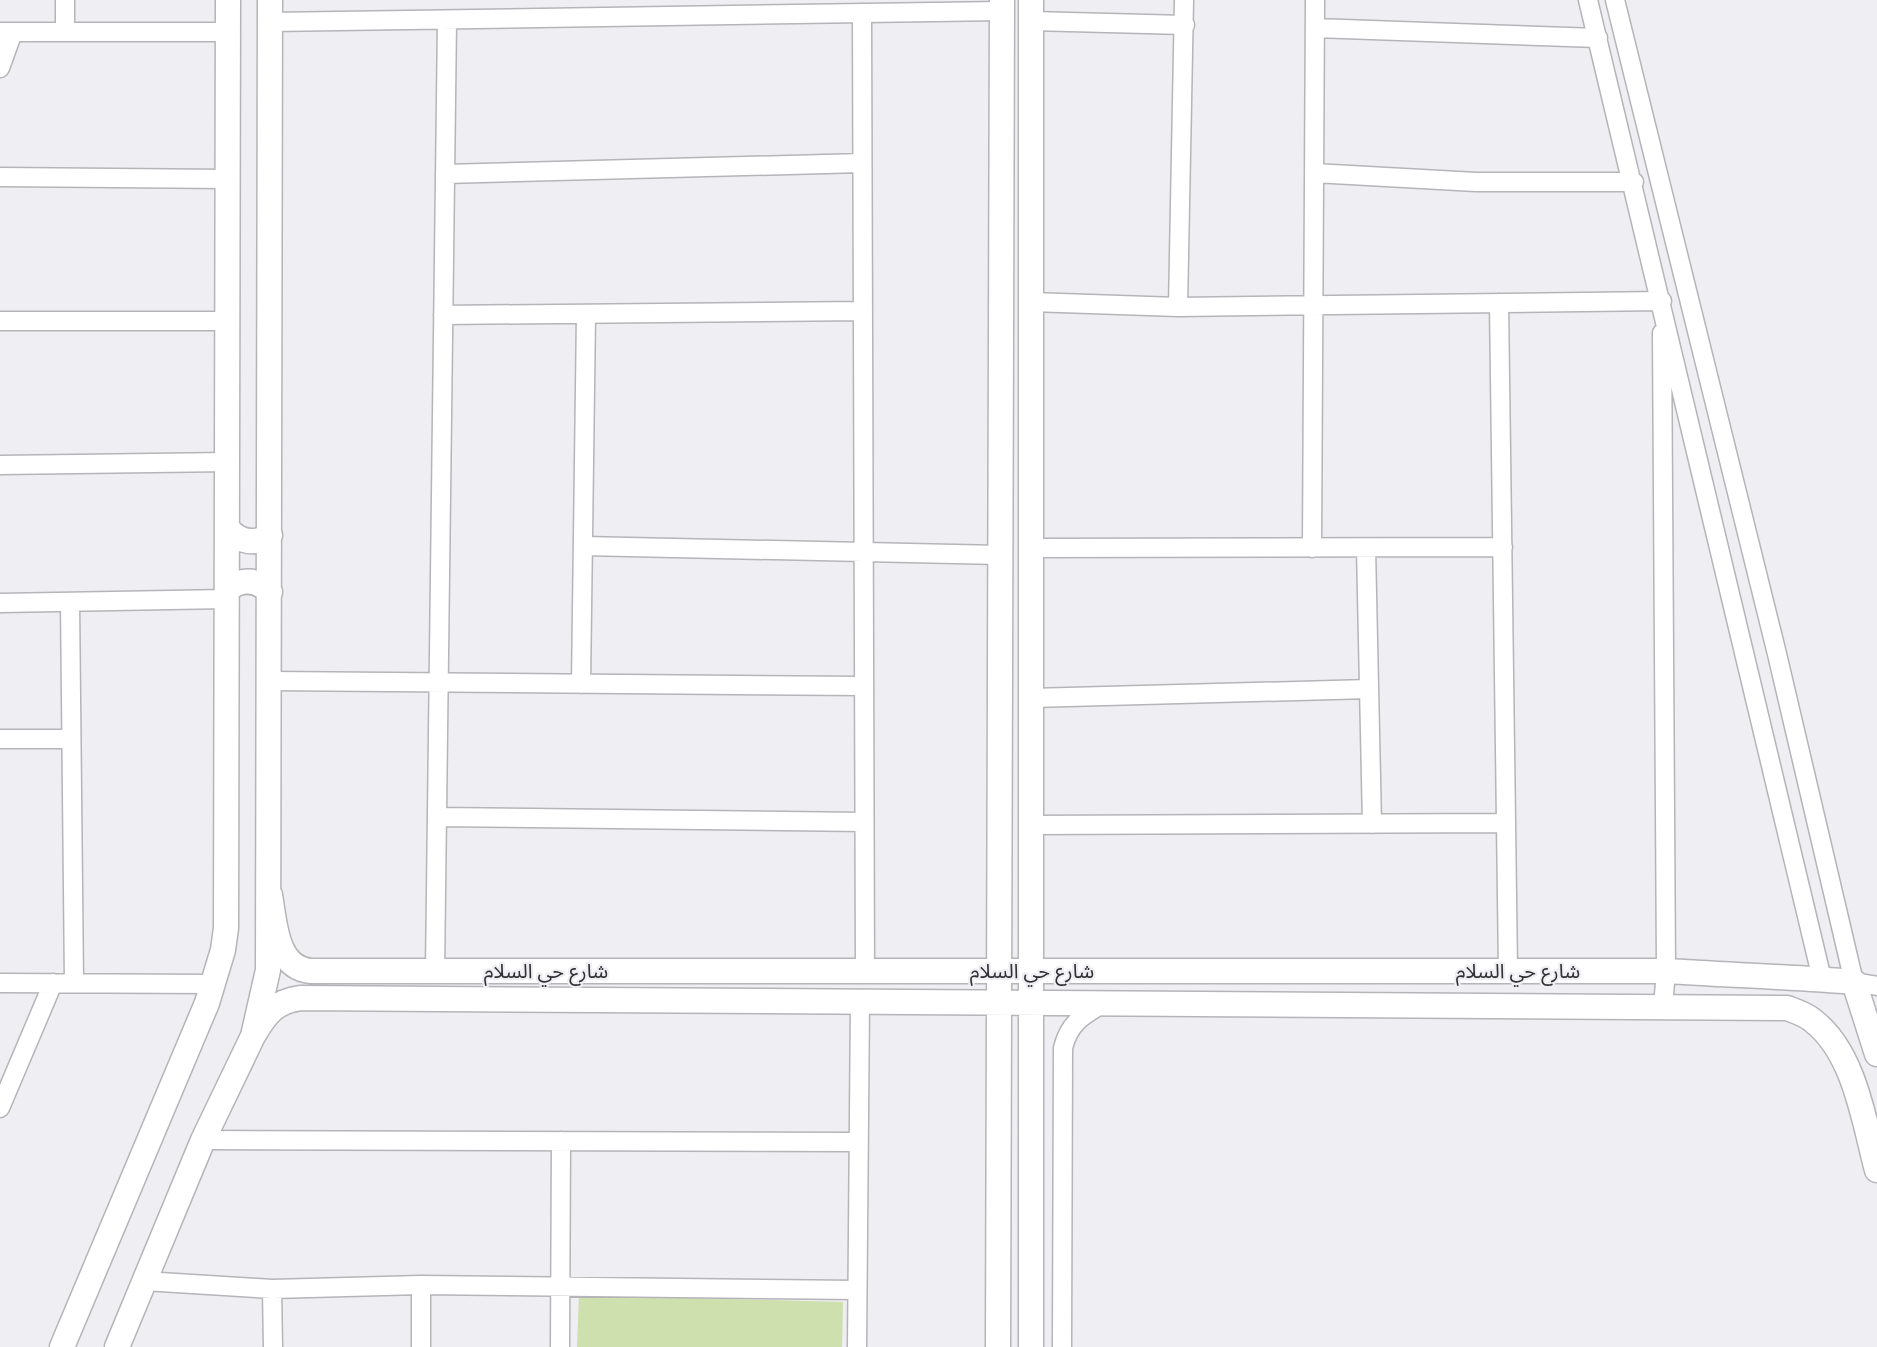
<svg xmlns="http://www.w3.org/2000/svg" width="1877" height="1347" font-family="Raleway,'Noto Sans Arabic',sans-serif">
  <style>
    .green { fill: #cee0ae }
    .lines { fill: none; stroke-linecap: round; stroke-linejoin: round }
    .street-casing { stroke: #b5b4b9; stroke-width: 21 }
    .secondary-casing { stroke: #b5b4b9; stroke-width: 27 }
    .street { stroke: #fff; stroke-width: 18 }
    .secondary { stroke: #fff; stroke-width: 24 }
    .labels { text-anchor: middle; stroke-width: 4.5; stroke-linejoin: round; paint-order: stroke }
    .street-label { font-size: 20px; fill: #303032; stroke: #eeeef3 }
  </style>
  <rect width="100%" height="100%" fill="#eeeef3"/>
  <path class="green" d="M 579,1295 L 843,1302 L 842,1347 L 577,1347 Z"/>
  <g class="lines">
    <defs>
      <path id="street" d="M 1588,0 L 1822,979
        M 1615,0 L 1777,654 L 1854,982 L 1877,986
        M 862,13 L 865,971
        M 1031,21 L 1185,25
        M 270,22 L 1002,11
        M 1315,28 L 1598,38
        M 0,32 L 228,32
        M 65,32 L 65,0
        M 0,68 L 13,32
        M 1314,173 L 1476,182 L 1634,182
        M 445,174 L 862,163
        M 0,177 L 228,179
        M 1031,302 L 1178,307 L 1662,301
        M 1499,303 L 1508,971
        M 1178,307 L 1184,0
        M 443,315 L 863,311
        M 0,321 L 228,321
        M 1662,333 L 1666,971 L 1663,1006
        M 0,465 L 229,462
        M 583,546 L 1000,555
        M 1031,548 L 1503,547
        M 1312,548 L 1315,0
        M 1366,548 L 1372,824
        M 70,602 L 74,983
        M 0,603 L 227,599
        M 270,681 L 864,686
        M 581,684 L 586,314
        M 1031,698 L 1369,689
        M 0,739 L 71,739
        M 437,817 L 864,822
        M 1031,825 L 1506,823
        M 435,971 L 447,20
        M 0,983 L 213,984
        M 0,1108 L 53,983
        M 203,1140 L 859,1142
        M 144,1281 L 272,1289 L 421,1285 L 857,1290
        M 421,1285 L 421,1347
        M 272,1289 L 273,1347
        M 560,1347 L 561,1141
        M 857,1347 L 860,1001
        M 1062,1347 L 1063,1048 C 1069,1023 1083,1015 1104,1003"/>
      <path id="secondary" d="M 228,529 C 240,543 255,545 270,535
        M 228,589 C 242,578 257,579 270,592
        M 270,895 C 275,924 276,968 311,971 L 1666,971 C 1729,975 1792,977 1854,982 L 1877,1054
        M 253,1036 C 265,1015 275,1001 301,998 L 1787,1008 C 1795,1011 1805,1014 1812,1020 C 1855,1052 1864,1122 1877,1170
        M 62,1347 L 207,1003 L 223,950 L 226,928 L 228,0
        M 117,1347 L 203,1140 L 253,1036 L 268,970 L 270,0
        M 998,1347 L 1002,0
        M 1031,1347 L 1031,0"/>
    </defs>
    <use href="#street" class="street-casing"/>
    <use href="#secondary" class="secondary-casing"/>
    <use href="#street" class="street"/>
    <use href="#secondary" class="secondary"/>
  </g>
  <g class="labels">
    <g class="street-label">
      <text x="546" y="978">شارع حي السلام</text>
      <text x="1032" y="978">شارع حي السلام</text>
      <text x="1518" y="978">شارع حي السلام</text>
    </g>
  </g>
</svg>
